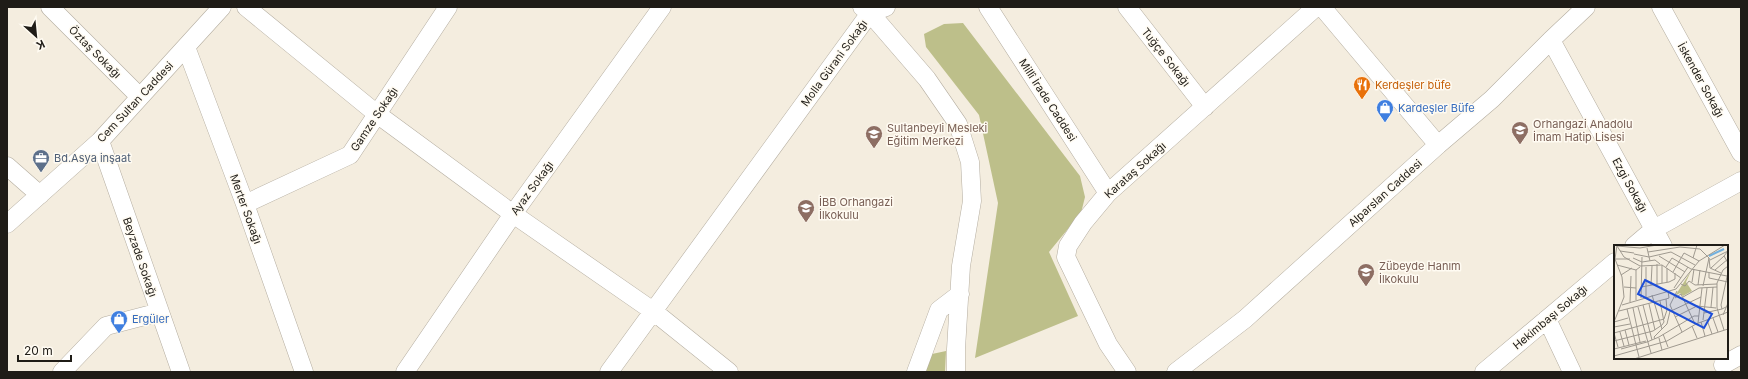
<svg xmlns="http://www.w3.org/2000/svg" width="1748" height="379" font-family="Inter,sans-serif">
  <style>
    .green { fill: #bdbf8a }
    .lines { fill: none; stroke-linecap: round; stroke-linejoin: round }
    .minor-casing { stroke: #b4ada0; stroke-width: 19 }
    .minor { stroke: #fff; stroke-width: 18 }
    .labels { text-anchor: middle; stroke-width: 3; stroke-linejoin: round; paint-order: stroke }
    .street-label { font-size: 11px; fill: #1f1c17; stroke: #fffbf2 }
    .food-label { font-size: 11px; fill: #c56008; stroke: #fffbf2; text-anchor: start }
    .shop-label { font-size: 11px; fill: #366cbe; stroke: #fffbf2; text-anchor: start }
    .education-label { font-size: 11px; fill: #785e54; stroke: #fffbf2; text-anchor: start }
    .service-label { font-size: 11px; fill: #4e5e75; stroke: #fffbf2; text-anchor: start }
    .inset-river { fill: none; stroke: #73b1df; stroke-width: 2 }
    .inset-road { fill: none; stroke: #9f998f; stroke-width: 1 }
    .view { fill: #1d4ed8; fill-opacity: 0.15; stroke: #1d4ed8; stroke-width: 2 }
    .inset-edge { fill: none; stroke: #1f1c17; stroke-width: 2 }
  </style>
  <rect width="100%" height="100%" fill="#f4eddf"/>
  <path class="green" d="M 963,23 L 1080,176 L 1085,197 L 1081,213 L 1049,252 L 1078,316 L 975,358 L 998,203 L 979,115 L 926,47 L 924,34 L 944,24 Z
    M 946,351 L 945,372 L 925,372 L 932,354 Z"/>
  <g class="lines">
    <defs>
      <path id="minor" d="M 50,7 L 140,97
        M 246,7 L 377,114 L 513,214 L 653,311 L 729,372
        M 862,7 L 870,13 L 927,79 L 958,124 L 970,162 L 972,201 L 961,266 L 956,349 L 956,372
        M 988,7 L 1108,193
        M 1127,7 L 1205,107
        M 1322,7 L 1438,145
        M 1661,7 L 1741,153
        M 870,13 L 886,7
        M 1551,40 L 1663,246
        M 186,47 L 245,204 L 304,372
        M 100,141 L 181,372
        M 7,166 L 40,195
        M 245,204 L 350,155 L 448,7
        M 7,224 L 100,141 L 222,7
        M 1634,246 L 1654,229 L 1741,181
        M 1547,319 L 1572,372
        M 1723,365 L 1741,355
        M 62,372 L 106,326 L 160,312
        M 405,372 L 513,214 L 662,7
        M 609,372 L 870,13
        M 916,372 L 939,310 L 960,294
        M 1127,372 L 1108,344 L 1066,257 L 1068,246 L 1083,223 L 1108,193 L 1316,7
        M 1176,372 L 1245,319 L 1438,145 L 1492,99 L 1551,40 L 1586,7
        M 1484,372 L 1615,262"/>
    </defs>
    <use href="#minor" class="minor-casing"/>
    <use href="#minor" class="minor"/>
  </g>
  <defs>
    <symbol id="restaurant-pin" viewBox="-11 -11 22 30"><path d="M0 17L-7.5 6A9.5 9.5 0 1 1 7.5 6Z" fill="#e8710a" stroke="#fffbf2"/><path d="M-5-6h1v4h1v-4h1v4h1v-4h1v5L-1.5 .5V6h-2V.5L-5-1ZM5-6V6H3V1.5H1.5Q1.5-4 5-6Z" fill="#fff"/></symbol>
    <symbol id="shop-pin" viewBox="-11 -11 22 30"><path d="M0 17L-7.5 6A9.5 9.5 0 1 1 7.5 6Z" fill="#3f7fe0" stroke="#fffbf2"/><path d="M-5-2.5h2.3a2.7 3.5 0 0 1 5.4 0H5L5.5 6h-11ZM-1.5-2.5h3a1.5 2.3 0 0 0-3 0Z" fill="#fff"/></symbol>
    <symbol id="school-pin" viewBox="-11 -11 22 30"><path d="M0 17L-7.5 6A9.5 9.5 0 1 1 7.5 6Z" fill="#8d6e63" stroke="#fffbf2"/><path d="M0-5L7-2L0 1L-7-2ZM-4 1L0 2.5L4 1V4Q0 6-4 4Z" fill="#fff"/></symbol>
    <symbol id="office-pin" viewBox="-11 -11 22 30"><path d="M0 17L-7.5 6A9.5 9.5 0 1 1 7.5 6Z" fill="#5c6f8a" stroke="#fffbf2"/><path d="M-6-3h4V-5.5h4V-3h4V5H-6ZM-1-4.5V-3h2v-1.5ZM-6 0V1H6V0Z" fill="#fff"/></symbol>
  </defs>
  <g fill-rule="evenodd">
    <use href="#restaurant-pin" x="1352" y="75" width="20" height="27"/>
    <use href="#shop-pin" x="1375" y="98" width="20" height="27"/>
    <use href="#school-pin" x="1510" y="120" width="20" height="27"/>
    <use href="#school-pin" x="864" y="124" width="20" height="27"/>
    <use href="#office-pin" x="31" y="148" width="20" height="27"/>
    <use href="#school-pin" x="796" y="198" width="20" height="27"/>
    <use href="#school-pin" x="1356" y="262" width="20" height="27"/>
    <use href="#shop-pin" x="109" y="309" width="20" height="27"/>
  </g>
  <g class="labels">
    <g class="street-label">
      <text transform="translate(95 52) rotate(45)" y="4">Öztaş Sokağı</text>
      <text transform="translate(1166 57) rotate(52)" y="4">Tuğçe Sokağı</text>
      <text transform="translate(834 63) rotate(-54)" y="4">Molla Gürani Sokağı</text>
      <text transform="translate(1701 80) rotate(61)" y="4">İskender Sokağı</text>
      <text transform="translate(1048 100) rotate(57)" y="4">Millî İrade Caddesi</text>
      <text transform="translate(135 102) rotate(-47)" y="4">Cem Sultan Caddesi</text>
      <text transform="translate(374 119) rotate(-56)" y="4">Gamze Sokağı</text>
      <text transform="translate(1135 170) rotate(-42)" y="4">Karataş Sokağı</text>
      <text transform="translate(1630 185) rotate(61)" y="4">Ezgi Sokağı</text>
      <text transform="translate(532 188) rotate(-54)" y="4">Ayaz Sokağı</text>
      <text transform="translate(1385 193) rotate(-42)" y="4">Alparslan Caddesi</text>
      <text transform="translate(246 209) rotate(70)" y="4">Merter Sokağı</text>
      <text transform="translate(140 257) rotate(71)" y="4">Beyzade Sokağı</text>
      <text transform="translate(1550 317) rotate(-40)" y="4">Hekimbaşı Sokağı</text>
    </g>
    <g class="food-label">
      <text x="1375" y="89">Kerdeşler büfe</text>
    </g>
    <g class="shop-label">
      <text x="1398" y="112">Kardeşler Büfe</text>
      <text x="132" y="323">Ergüler</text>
    </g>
    <g class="education-label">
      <text x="1533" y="128">Orhangazi Anadolu<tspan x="1533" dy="13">İmam Hatip Lisesi</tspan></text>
      <text x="887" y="132">Sultanbeyli Mesleki<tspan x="887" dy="13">Eğitim Merkezi</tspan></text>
      <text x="819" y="206">İBB Orhangazi<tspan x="819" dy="13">İlkokulu</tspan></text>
      <text x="1379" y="270">Zübeyde Hanım<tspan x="1379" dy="13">İlkokulu</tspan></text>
    </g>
    <g class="service-label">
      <text x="54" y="162">Bd.Asya inşaat</text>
    </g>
  </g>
  <g transform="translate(1614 245)">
    <rect width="114" height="114" fill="#f4eddf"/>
    <path d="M 77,26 L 72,37 L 78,46 L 69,51 L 66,48 L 61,51 Z" fill="#bdbf8a"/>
    <path class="inset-river" d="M 95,11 L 110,4"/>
    <path class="inset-road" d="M 3,1 L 10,12 L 26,21 L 48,20 L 67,33M 3,1 L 26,3 L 43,0M 33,3 L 36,16M 6,6 L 20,8M 114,6 L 110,11 L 114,18M 34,7 L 66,2 L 86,4 L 95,13 L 96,23 L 107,28M 20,9 L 35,12 L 57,7 L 81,20M 45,11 L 71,27M 19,13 L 28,17 L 41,15 L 46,19M 79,13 L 83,0M 0,14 L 16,14M 96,15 L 114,6M 3,20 L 22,25M 48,20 L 48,38M 52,22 L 58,13 L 77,24 L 113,31M 53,23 L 53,37M 97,23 L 110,11M 101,25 L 114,14M 59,27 L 70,8 L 85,16M 95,28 L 95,33 L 114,37M 7,30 L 18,23M 78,37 L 80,24M 67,39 L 71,41 L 75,36 L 81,40 L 103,39M 37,40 L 38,21M 43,40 L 43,19M 84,40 L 86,25M 89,41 L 95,13M 10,42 L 22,43M 27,42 L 55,37 L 61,34 L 61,28M 60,43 L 74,22M 62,44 L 85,16 L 111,0M 63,46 L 56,60 L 68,87M 38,50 L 48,84M 32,52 L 32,22M 69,52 L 85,43 L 103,42M 27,53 L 28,12M 61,53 L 67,49 L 81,79M 22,55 L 22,25 L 26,22M 16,57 L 17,31M 35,59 L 41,85M 8,60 L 62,44M 29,60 L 38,95M 24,62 L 37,108M 97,62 L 99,42M 112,62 L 108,64 L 107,60 L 114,27M 19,63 L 26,97M 13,64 L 25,112M 5,66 L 52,54 L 55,53 L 54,46M 57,66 L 87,52M 90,68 L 108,64M 109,70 L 114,58M 61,72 L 83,61 L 102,63M 99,73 L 104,87M 89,75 L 93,43M 93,75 L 98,89M 0,77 L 10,52 L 8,32 L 1,14 L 3,0M 0,77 L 14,73M 87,77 L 91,91M 84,78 L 88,43M 78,81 L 83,93M 0,82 L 16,79M 11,85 L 15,100M 110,85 L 103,63 L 103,38 L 109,25 L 114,21M 6,87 L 10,101M 0,88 L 50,74 L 53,65 L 52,54M 0,88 L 4,102M 49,89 L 54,102M 45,93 L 48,105M 41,94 L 40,92 L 53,79 L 56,66M 0,96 L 39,86 L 48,80 L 50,77 L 46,56M 53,96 L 82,79 L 114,67M 33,97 L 45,92 L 80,71 L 85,71M 0,104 L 32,96M 7,104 L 33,97M 0,111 L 53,96M 20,114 L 114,84"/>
    <path class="view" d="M 31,35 L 98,69 L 90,83 L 24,49 Z"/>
    <rect width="114" height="114" class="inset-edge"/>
  </g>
  <rect width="1748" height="379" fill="none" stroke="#1f1c17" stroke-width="16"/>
  <g transform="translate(36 36) rotate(153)" stroke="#fffbf2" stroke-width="3" paint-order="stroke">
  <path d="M0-3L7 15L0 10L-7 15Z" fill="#1f1c17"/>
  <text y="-6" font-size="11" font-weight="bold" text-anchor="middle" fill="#1f1c17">K</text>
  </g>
  <path d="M18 355v6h53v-6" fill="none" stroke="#1f1c17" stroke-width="2"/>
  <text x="24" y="355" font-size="12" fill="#1f1c17" stroke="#fffbf2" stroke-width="3" paint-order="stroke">20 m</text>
</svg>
